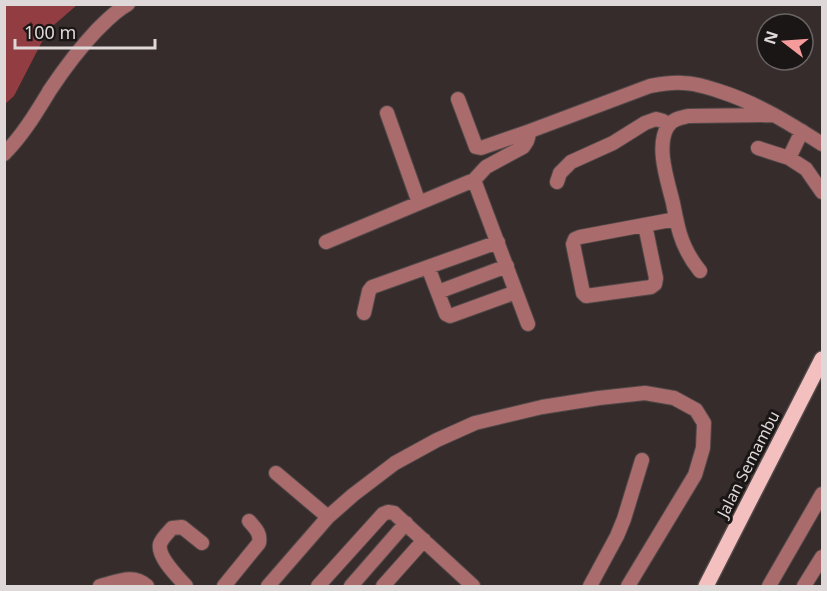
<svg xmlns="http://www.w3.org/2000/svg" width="827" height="591" font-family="'Noto Sans',sans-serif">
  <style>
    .forest { fill: #923d41 }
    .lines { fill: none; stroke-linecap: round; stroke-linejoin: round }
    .minor-casing { stroke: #514848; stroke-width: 16 }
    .major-casing { stroke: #514848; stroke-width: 18 }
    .minor { stroke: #a96b6b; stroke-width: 14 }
    .major { stroke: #f3bfbf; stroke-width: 15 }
    .labels { text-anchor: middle; stroke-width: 6; stroke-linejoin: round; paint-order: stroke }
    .street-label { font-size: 16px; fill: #dfd8d8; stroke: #1a1615 }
  </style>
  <rect width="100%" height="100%" fill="#362c2c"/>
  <path class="forest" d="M 5,4 L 77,5 L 48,30 L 14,96 L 5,104 Z"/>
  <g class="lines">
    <defs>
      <path id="minor" d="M 458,99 L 476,147 L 481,148 L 530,131
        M 387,113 L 419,203
        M 802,131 L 789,158 L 806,169 L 822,192
        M 758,148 L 789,158
        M 4,154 C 23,135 36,113 50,90 C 64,69 79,49 96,31 C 106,21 115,11 128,4
        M 474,180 L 528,324
        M 557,182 L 560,173 L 571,162 L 613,143 L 645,123 L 656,119 L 663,121 L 669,125
        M 645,225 L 656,278 L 655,284 L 651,287 L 586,296 L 583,293 L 573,244 L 575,239 L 580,237 L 676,219
        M 326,242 L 474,180 L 486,167 L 523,147 L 527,141 L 530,131 L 650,86 C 661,84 672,82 683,83 C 695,83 707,87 719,91 C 757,103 789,123 822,144
        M 428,267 L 446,314 L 450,316 L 516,292
        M 700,271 C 691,260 684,247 680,234 C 677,224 675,213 673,203 C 668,182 655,146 668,126 C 673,119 680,118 688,116 L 773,115
        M 438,292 L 507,266
        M 364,313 L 369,291 L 372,287 L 498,242
        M 276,473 L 328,517
        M 100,586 C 117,582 133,573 147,586
        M 186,586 C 178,577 157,557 160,544 C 162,538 168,533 172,528 L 182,527 L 202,543
        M 224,586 L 259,543 C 261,533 255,528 249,521
        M 268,586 L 328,517 L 353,495 L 395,463 L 437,440 L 475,423 L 542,407 L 599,398 L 645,393 L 674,398 L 696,410 L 704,423 L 703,448 L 695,475 L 628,586
        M 318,586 L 383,514 L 388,512 L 394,513 L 473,586
        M 351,586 L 406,523
        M 383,586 L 424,540
        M 590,586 L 617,536 L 624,519 L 642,460
        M 769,586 L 822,494
        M 804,586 L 822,557"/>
      <path id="major" d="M 706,586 L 822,359"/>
    </defs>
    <use href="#minor" class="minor-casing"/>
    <use href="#major" class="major-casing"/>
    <use href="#minor" class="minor"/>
    <use href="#major" class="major"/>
  </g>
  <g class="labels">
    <g class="street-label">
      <text transform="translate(748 464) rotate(-63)" y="6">Jalan Semambu</text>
    </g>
  </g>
  <rect width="827" height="591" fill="none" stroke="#dfd8d8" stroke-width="12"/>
  <g transform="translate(785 42) rotate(287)"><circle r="28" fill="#1a1615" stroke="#696463" stroke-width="1.5"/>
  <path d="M0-4.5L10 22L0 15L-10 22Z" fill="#f59b9b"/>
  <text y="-9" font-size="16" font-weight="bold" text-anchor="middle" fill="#dfd8d8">N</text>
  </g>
  <path d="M15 39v9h140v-9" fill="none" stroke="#dfd8d8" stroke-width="3"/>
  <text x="24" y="39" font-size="18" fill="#dfd8d8" stroke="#1a1615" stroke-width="4.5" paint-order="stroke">100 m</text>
</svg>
